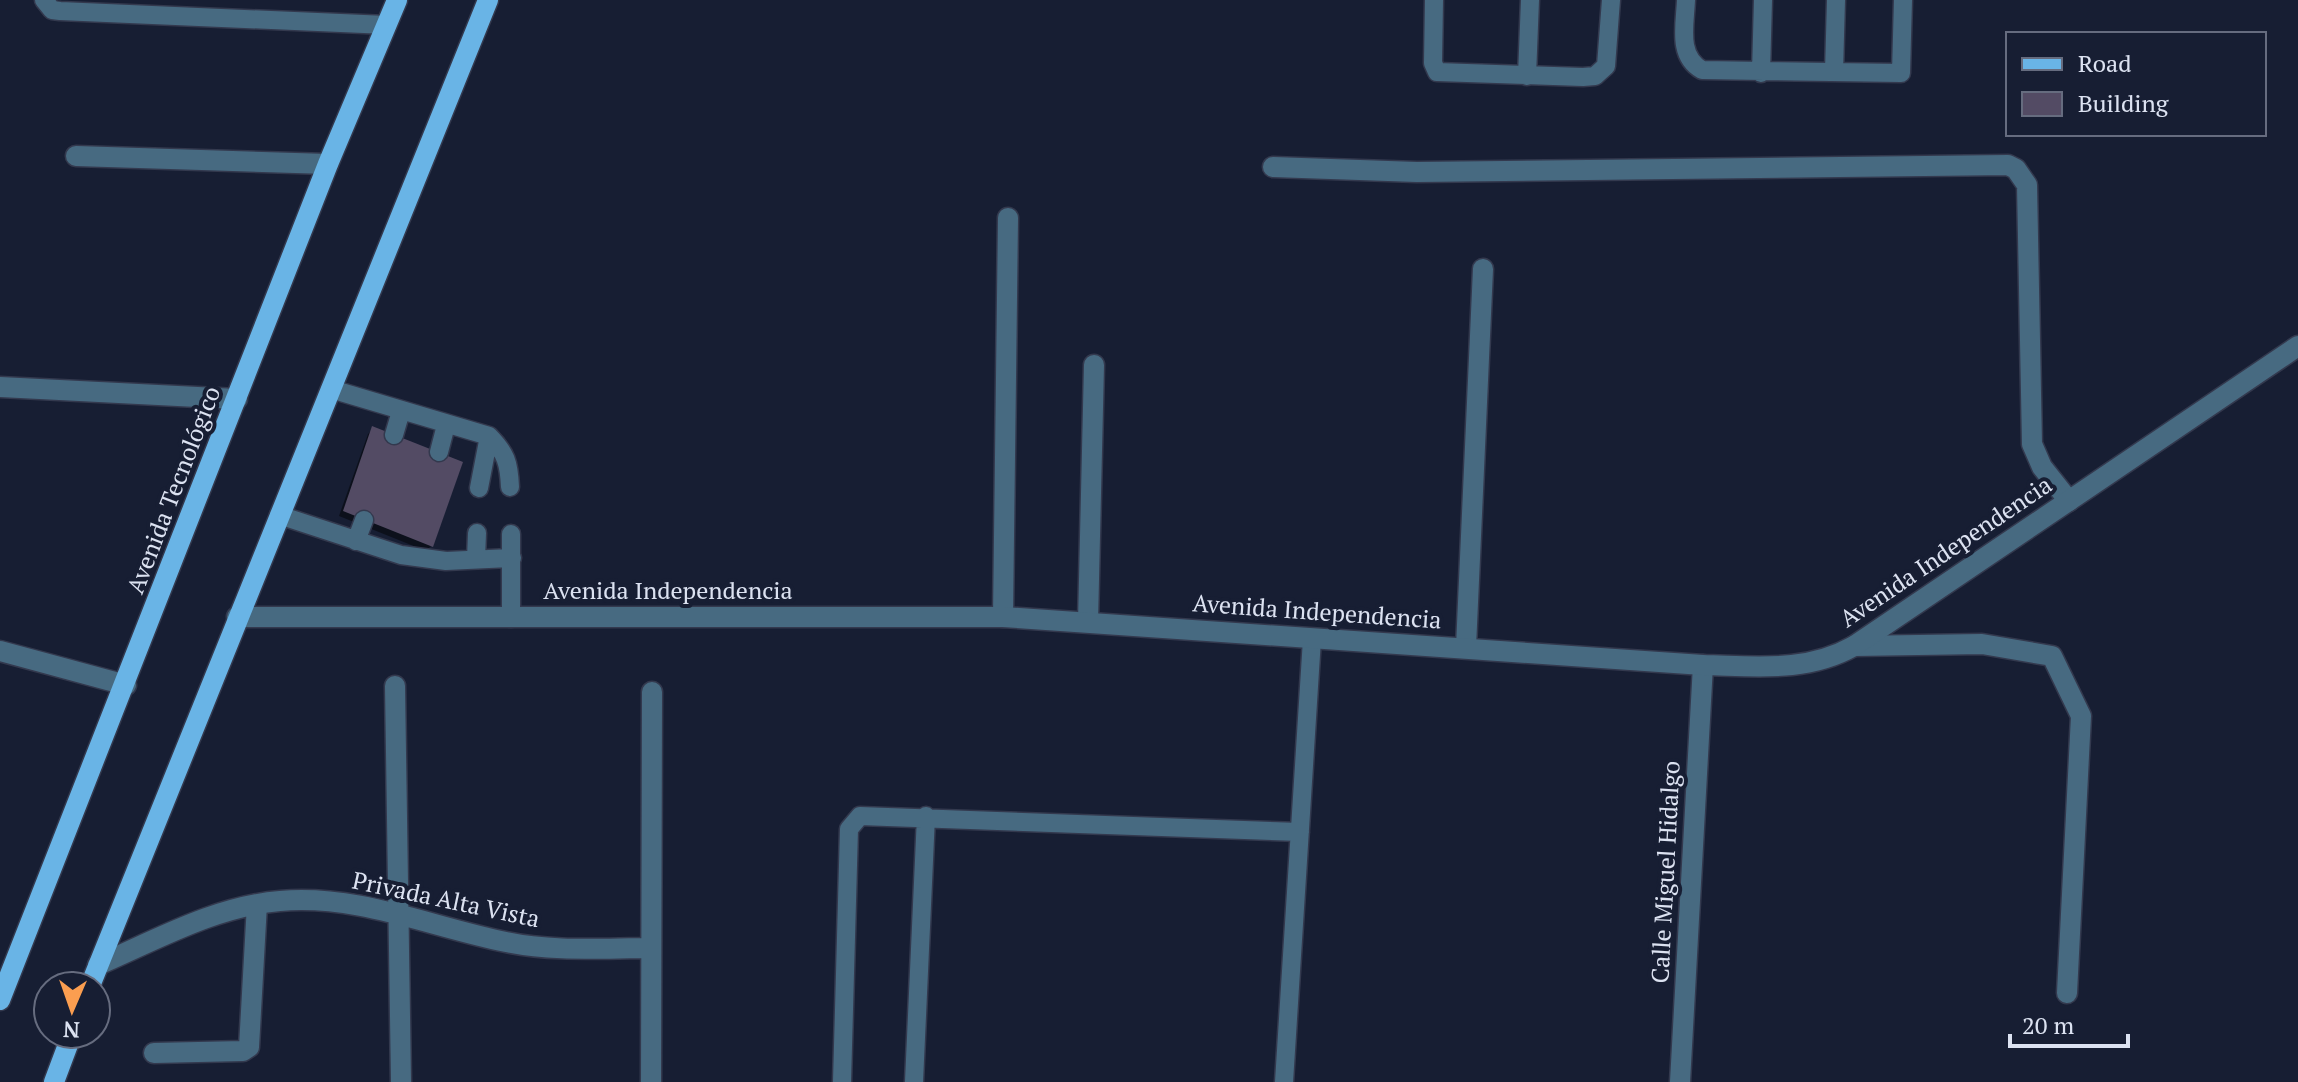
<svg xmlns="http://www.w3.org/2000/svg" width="2298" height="1082" font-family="'PT Serif',serif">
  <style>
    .shadow { fill: #0007 }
    .building { fill: #534b64 }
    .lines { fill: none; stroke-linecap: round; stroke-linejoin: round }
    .service-casing { stroke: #33394e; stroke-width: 21 }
    .minor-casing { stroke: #33394e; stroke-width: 23 }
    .tertiary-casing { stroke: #33394e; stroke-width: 23 }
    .primary-casing { stroke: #33394e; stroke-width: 23 }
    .service { stroke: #476a81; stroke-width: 18 }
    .minor { stroke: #476a81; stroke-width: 20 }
    .tertiary { stroke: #476a81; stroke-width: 20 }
    .primary { stroke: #69b4e6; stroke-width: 20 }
    .labels { text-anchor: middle; stroke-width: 8; stroke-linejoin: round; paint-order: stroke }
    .street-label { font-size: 24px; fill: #dce2f1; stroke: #171e33 }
  </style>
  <rect width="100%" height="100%" fill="#171e33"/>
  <path class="shadow" d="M 373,429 L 431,546 L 426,551 L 339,516 L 368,434 Z"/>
  <path class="building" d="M 372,426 L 463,462 L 433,547 L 343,511 Z"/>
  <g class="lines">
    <defs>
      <path id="service" d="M 44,0 L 52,10 L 60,11 L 387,25
        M 1434,0 L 1433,63 L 1437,72 L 1583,77 L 1595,76 L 1606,66 L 1611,0
        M 1686,0 C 1685,25 1677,56 1702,70 L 1901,73 L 1903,0
        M 1834,72 L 1836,0
        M 1761,73 L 1763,0
        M 1527,76 L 1530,0
        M 331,389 L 489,436 C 506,453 509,463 510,487
        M 394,435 L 401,411
        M 439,452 L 446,425
        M 479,488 L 489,436
        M 279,515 L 401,555 L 446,561 L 512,558
        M 511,534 L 511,618
        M 356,541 L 364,520
        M 476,559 L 477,533
        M 842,1082 L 849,829 L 860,816 L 1300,832
        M 914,1082 L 926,816
        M 1284,1082 L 1312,639"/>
      <path id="minor" d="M 76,156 L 328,164
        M 1273,167 L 1417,172 L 2008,165 L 2016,169 L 2027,185 L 2032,444 L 2042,467 L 2069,501
        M 0,387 L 237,399
        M 1003,617 L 1008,218
        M 1088,622 L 1094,365
        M 1854,646 L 1982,644 L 2052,656 L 2081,716 L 2067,993
        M 1466,647 L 1483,269
        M 0,651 L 126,685
        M 395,686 L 401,1082
        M 98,965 C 156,940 216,906 280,901 C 358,894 431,927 506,942 C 553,952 603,948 651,948
        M 154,1053 L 243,1051 L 249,1047 L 257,904
        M 651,1082 L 652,692
        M 1680,1082 L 1703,665"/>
      <path id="tertiary" d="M 237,617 L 1003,617 L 1703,665 C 1756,666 1806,673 1854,646 L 2298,346"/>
      <path id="primary" d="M 90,986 L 488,0
        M 0,1000 L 328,164 L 397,0
        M 54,1082 L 72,1034"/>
    </defs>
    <use href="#service" class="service-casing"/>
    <use href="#minor" class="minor-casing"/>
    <use href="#tertiary" class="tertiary-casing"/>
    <use href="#primary" class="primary-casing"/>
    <use href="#service" class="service"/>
    <use href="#minor" class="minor"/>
    <use href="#tertiary" class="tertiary"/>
    <use href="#primary" class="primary"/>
  </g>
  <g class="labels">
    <g class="street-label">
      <text transform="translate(174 490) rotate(-69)" y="8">Avenida Tecnológico</text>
      <text transform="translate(1946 552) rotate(-34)" y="8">Avenida Independencia</text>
      <text x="668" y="599">Avenida Independencia</text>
      <text transform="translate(1317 612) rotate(4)" y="8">Avenida Independencia</text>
      <text transform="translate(1666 872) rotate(-87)" y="8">Calle Miguel Hidalgo</text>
      <text transform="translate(446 900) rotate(12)" y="8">Privada Alta Vista</text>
    </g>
  </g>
  <rect x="2006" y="32" width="260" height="104" fill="#171e33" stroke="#666c7f" stroke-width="2"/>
  <rect x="2022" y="58" width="40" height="12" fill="#69b4e6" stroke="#666c7f" stroke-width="2"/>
  <text x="2078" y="72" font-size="24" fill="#dce2f1">Road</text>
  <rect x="2022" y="92" width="40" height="24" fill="#534b64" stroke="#666c7f" stroke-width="2"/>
  <text x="2078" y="112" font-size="24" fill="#dce2f1">Building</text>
  <g transform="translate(72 1010) rotate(182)"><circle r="38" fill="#171e33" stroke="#666c7f" stroke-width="2"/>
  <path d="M0-6L14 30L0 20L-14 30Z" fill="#fb9e50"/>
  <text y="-12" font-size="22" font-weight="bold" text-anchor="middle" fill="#dce2f1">N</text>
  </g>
  <path d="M2010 1034v12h118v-12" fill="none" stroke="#dce2f1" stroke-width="4"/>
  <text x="2022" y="1034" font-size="24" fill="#dce2f1" stroke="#171e33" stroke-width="6" paint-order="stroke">20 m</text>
</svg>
